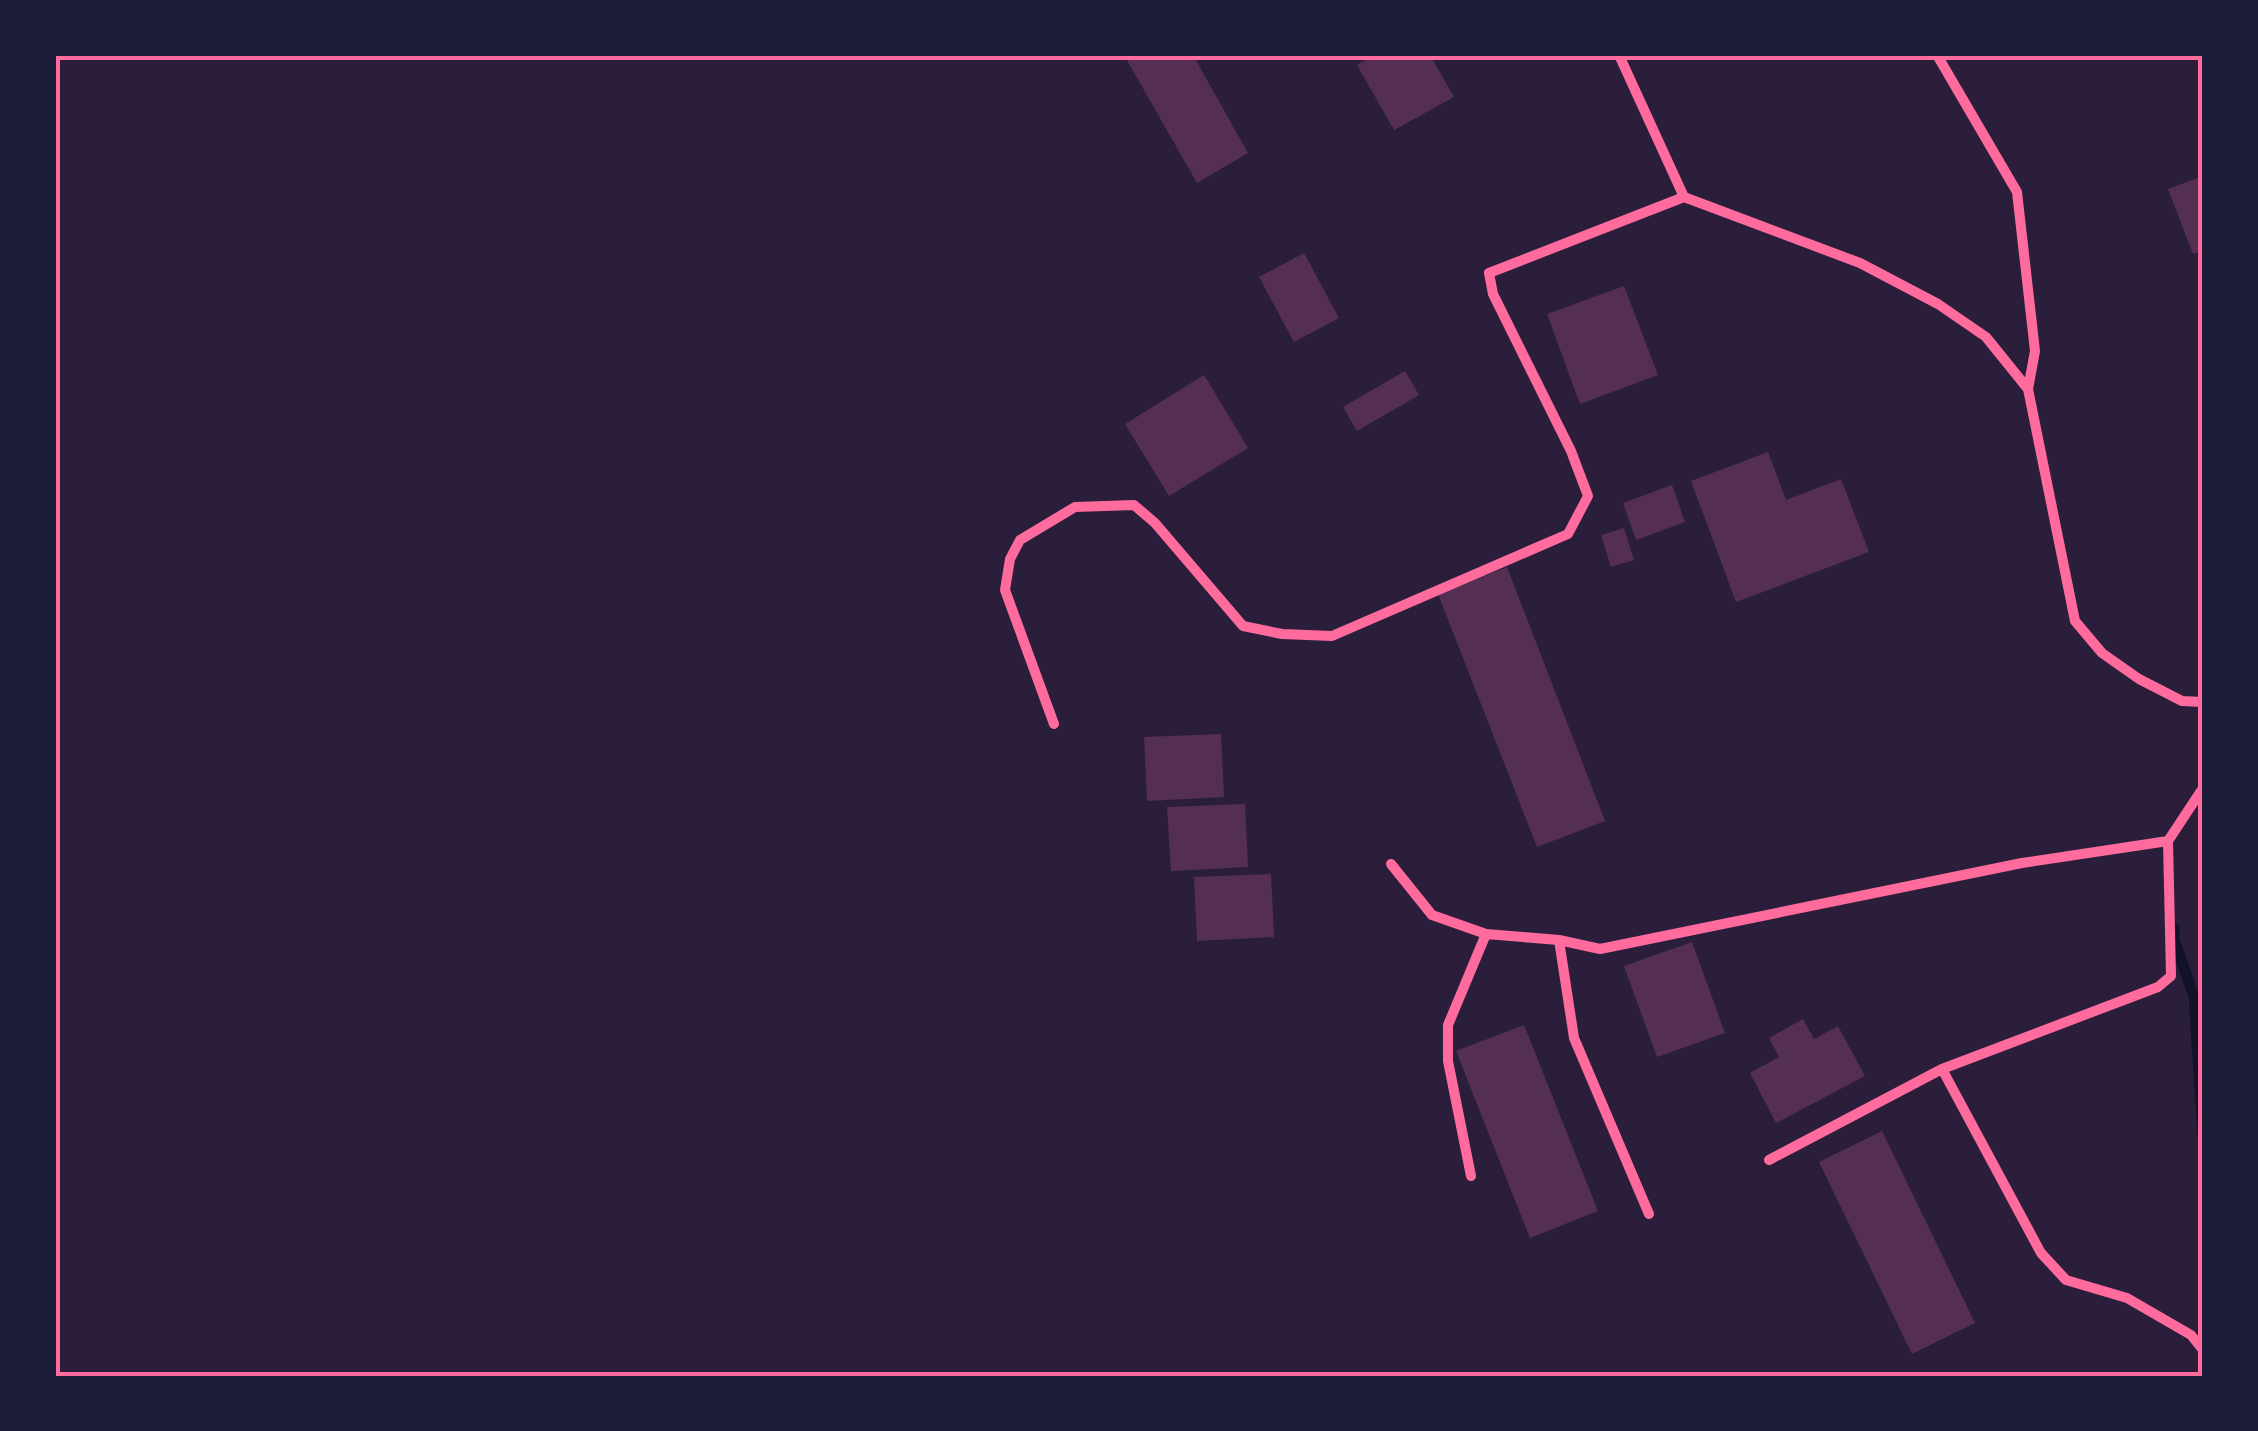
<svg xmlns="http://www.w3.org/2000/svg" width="2258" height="1431" font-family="'Fira Sans Condensed',sans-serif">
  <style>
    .green { fill: #2a1e3b }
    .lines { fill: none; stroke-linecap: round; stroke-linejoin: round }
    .stream { stroke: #12122b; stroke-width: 11 }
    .building { fill: #542f53 }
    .minor { stroke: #ff6b9d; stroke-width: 10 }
    .neatline { fill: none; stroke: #ff6b9d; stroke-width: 4 }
  </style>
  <rect width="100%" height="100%" fill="#1b1b3a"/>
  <path class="green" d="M 55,55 L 2203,55 L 2203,1376 L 55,1376 Z"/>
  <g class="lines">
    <path class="stream" d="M 2174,928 L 2174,939 L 2194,997 L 2203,1135"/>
  </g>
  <path class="building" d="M 1124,55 L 1193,55 L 1248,153 L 1197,183 Z
    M 1375,55 L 1430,55 L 1454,97 L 1394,130 L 1357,65 Z
    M 2203,176 L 2203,251 L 2193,254 L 2168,189 Z
    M 1304,253 L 1339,318 L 1294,342 L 1259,277 Z
    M 1624,286 L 1658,375 L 1580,404 L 1547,314 Z
    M 1405,371 L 1419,395 L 1357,431 L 1343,407 Z
    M 1204,375 L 1248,448 L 1169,496 L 1125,424 Z
    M 1768,452 L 1786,500 L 1841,479 L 1869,552 L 1736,602 L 1691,481 Z
    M 1672,485 L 1685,522 L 1636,540 L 1623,503 Z
    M 1624,528 L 1634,560 L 1611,567 L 1601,535 Z
    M 1507,567 L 1605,821 L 1537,847 L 1438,594 Z
    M 1221,734 L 1224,797 L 1147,801 L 1144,737 Z
    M 1245,804 L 1248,867 L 1171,871 L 1167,807 Z
    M 1271,874 L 1274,937 L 1197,941 L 1194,877 Z
    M 1692,942 L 1725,1033 L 1657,1057 L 1624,966 Z
    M 1803,1019 L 1814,1039 L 1838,1026 L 1865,1076 L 1776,1123 L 1750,1073 L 1779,1057 L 1769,1038 Z
    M 1524,1025 L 1598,1211 L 1530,1238 L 1456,1051 Z
    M 1882,1131 L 1975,1323 L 1912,1354 L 1819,1162 Z"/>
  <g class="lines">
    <path class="minor" d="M 1619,55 L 1684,197
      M 1937,55 L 2017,192 L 2035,351 L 2028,389
      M 1054,724 L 1005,590 L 1010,559 L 1020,540 L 1075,507 L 1134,505 L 1155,523 L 1243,626 L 1282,634 L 1332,636 L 1568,534 L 1588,496 L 1571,451 L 1493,294 L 1489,273 L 1684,197 L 1860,263 L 1938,304 L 1986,337 L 2028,389 L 2075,621 L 2102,653 L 2139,679 L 2182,701 L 2203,702
      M 1391,864 L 1432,915 L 1486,934 L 1559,940 L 1600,949 L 2022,863 L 2168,841
      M 1559,940 L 1574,1038 L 1649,1214
      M 1942,1069 L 2041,1253 L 2066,1280 L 2127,1298 L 2191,1335 L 2203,1350
      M 1769,1160 L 1942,1069 L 2158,987 L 2171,976 L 2168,841 L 2203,788
      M 1471,1176 L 1448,1061 L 1448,1025 L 1486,934"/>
  </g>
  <rect width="2258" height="1431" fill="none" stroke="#1b1b3a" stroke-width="115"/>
  <rect x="58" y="58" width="2142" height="1316" class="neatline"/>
</svg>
